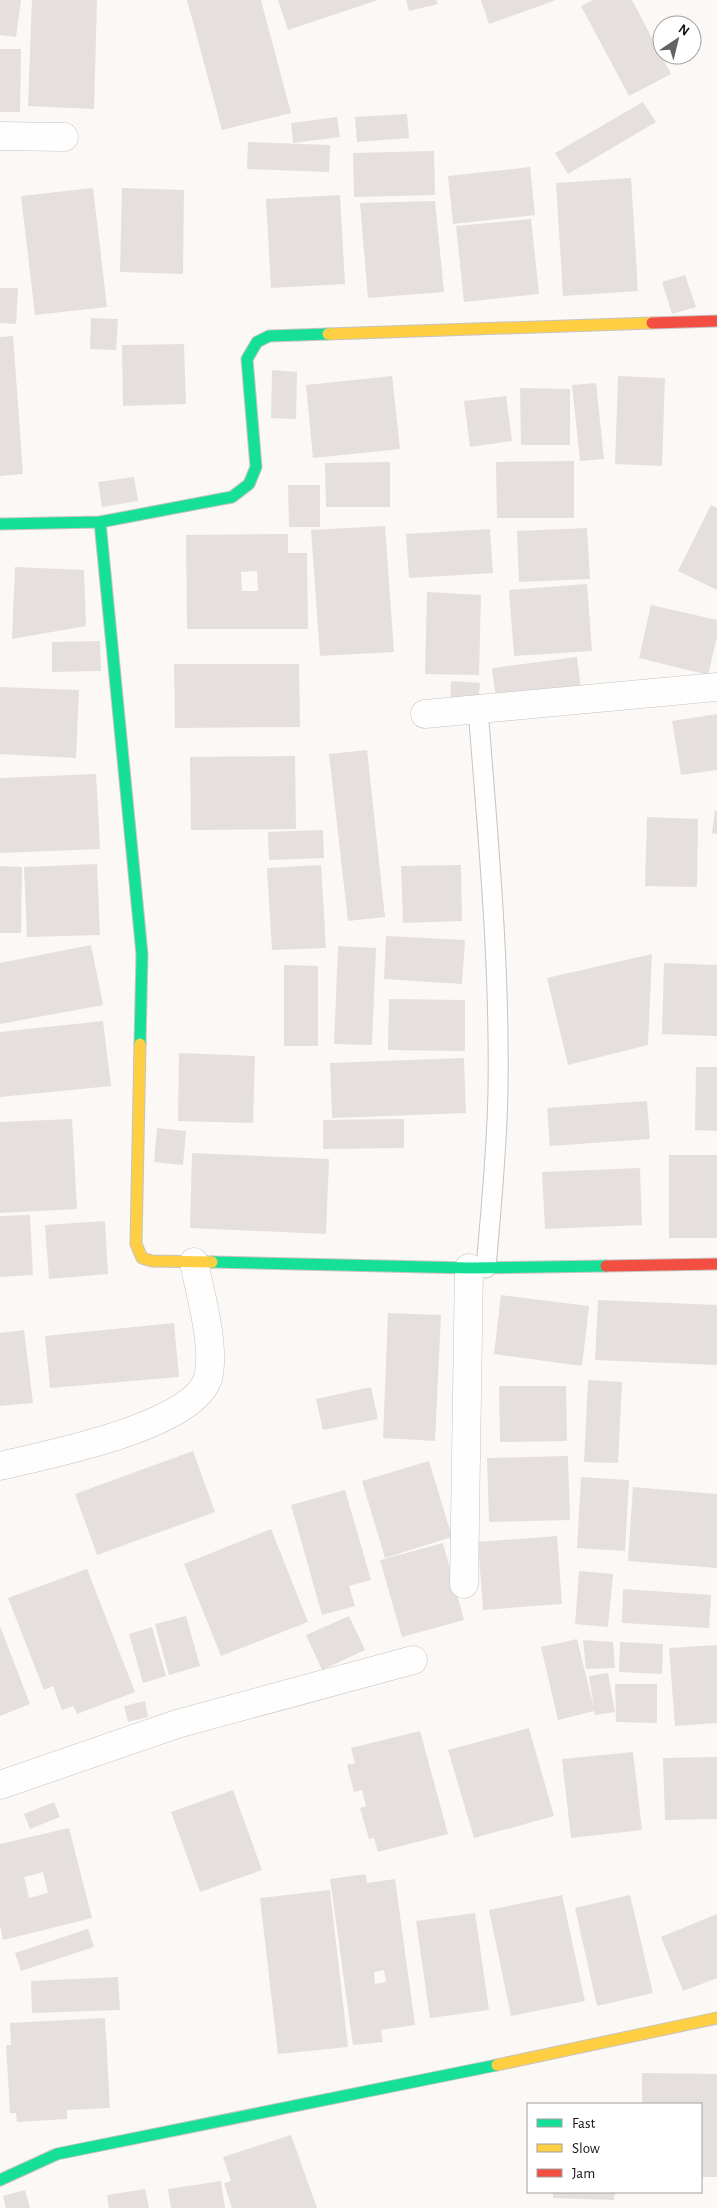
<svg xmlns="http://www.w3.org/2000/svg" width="717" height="2208" font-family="'Alegreya Sans',sans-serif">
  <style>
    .building { fill: #e5e0de; fill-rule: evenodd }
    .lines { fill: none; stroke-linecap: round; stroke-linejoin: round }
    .lane-casing { stroke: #c7c3c0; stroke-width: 21 }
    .street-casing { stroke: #c7c3c0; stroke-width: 29 }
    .fast-casing { stroke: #c7c3c0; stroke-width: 13 }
    .slow-casing { stroke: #c7c3c0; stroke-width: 13 }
    .jam-casing { stroke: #c7c3c0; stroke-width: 13 }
    .lane { stroke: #fefefe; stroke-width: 19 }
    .street { stroke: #fefefe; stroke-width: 28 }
    .fast { stroke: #16e098; stroke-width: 11 }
    .slow { stroke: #ffcf43; stroke-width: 11 }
    .jam { stroke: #f24e42; stroke-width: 11 }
  </style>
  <rect width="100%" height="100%" fill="#fbf8f5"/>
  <path class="building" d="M 0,0 L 21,0 L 16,37 L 0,35 Z
    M 32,0 L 97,0 L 94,109 L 28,106 Z
    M 187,0 L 261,0 L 291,113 L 222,130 Z
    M 278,0 L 378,0 L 288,30 Z
    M 406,0 L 436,0 L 438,4 L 409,11 Z
    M 481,0 L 556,0 L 489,24 Z
    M 593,0 L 632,0 L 671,74 L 629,96 L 581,6 Z
    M 0,49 L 21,49 L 20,112 L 0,112 Z
    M 643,102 L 656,122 L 568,174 L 555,153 Z
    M 407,114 L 409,138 L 357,142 L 355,117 Z
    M 337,117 L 340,137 L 293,143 L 291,123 Z
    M 248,142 L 330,145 L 329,172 L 247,169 Z
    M 434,151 L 435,195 L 354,197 L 353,153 Z
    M 530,167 L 535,215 L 453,224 L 448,176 Z
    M 631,178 L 638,291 L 563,296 L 556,183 Z
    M 93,188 L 107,307 L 35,315 L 21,196 Z
    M 122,188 L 184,190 L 183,274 L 120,272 Z
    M 340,195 L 345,284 L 271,288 L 266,199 Z
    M 435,201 L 444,292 L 368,298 L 360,203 Z
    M 531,219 L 539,294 L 464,302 L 456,226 Z
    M 685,275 L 696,307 L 672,314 L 662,282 Z
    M 0,288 L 18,288 L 16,324 L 0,323 Z
    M 91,318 L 118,319 L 116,350 L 90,349 Z
    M 13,336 L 23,474 L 0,476 L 0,337 Z
    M 184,344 L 186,404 L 123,406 L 122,345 Z
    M 272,370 L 297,372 L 296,419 L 271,418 Z
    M 392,376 L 400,449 L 313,458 L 306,385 Z
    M 618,376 L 665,378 L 662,466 L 615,464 Z
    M 596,383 L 604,459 L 580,461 L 572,385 Z
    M 520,388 L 570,389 L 570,445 L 521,445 Z
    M 506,396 L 512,441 L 470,447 L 464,401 Z
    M 574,461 L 574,518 L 497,518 L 496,462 Z
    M 390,462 L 390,507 L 326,507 L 325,463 Z
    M 134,477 L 138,501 L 102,507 L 98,482 Z
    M 288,485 L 320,485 L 320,527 L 289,527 Z
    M 711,505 L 717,508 L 717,590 L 678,571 Z
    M 385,526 L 394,652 L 320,656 L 311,530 Z
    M 587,528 L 590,579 L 519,582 L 517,531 Z
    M 490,529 L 493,573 L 409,578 L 406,534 Z
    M 288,534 L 288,553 L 307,553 L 308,629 L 187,629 L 186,535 ZM 257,571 L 258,591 L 242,591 L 241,572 Z
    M 15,567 L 84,570 L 86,626 L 12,639 Z
    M 587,584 L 592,651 L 514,656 L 509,590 Z
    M 427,592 L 481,595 L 479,675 L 425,674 Z
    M 651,605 L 717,620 L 717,637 L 708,675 L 639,658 Z
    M 100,641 L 101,671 L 52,672 L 52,642 Z
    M 577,657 L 581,688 L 496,699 L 492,668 Z
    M 174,664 L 299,664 L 300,727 L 175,728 Z
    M 451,681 L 480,683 L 478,704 L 450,701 Z
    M 0,687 L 79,690 L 76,758 L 0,754 Z
    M 717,714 L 717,770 L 681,775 L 672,721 Z
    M 367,750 L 385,917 L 348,921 L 329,754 Z
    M 295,756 L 296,829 L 191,830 L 190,757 Z
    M 96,774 L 100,849 L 0,853 L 0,778 Z
    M 715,811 L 717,811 L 717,834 L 712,833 Z
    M 647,817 L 698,819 L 697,887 L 645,886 Z
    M 323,830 L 324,858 L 269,860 L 268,832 Z
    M 97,864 L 100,935 L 27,937 L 24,867 Z
    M 321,865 L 326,948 L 272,950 L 267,868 Z
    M 461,865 L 462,921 L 403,923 L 401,866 Z
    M 0,866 L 22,867 L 21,933 L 0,933 Z
    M 386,936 L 465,940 L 462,984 L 384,979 Z
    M 91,945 L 103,1005 L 0,1024 L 0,963 Z
    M 338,946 L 376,948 L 372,1045 L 334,1044 Z
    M 652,954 L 648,1045 L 568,1065 L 547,978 Z
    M 664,963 L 717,965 L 717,1036 L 662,1034 Z
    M 284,965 L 318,966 L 318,1046 L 284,1046 Z
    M 389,999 L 465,1000 L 465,1051 L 388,1050 Z
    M 103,1021 L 111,1086 L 0,1097 L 0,1032 Z
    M 179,1053 L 255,1056 L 253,1123 L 178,1121 Z
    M 464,1058 L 466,1113 L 332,1118 L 330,1063 Z
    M 696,1067 L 717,1067 L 717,1131 L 695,1130 Z
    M 647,1101 L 650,1139 L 550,1146 L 547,1108 Z
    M 72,1119 L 77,1209 L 0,1213 L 0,1122 Z
    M 404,1119 L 404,1148 L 323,1149 L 323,1120 Z
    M 157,1128 L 186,1131 L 183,1165 L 154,1162 Z
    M 192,1153 L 329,1159 L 326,1234 L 190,1228 Z
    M 669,1155 L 717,1155 L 717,1238 L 669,1238 Z
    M 640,1168 L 642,1225 L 545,1229 L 542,1172 Z
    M 30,1215 L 33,1275 L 0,1277 L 0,1216 Z
    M 105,1221 L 108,1274 L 49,1279 L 45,1225 Z
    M 501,1295 L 589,1306 L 582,1366 L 494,1354 Z
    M 598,1300 L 717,1305 L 717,1365 L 595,1360 Z
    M 388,1313 L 441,1315 L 435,1441 L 383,1438 Z
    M 174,1323 L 179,1377 L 50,1388 L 45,1336 Z
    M 24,1330 L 33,1403 L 0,1406 L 0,1333 Z
    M 588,1380 L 622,1382 L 618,1463 L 584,1462 Z
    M 499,1386 L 566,1386 L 567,1441 L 500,1442 Z
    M 371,1387 L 378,1419 L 323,1430 L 316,1399 Z
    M 193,1451 L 215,1512 L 97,1555 L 75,1494 Z
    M 568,1456 L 570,1520 L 489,1522 L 487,1458 Z
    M 429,1461 L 452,1537 L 385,1558 L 362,1481 Z
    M 581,1477 L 629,1480 L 625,1551 L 577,1548 Z
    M 633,1487 L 717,1494 L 717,1568 L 628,1561 Z
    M 345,1490 L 371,1580 L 349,1586 L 355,1606 L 322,1615 L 291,1505 Z
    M 271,1529 L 308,1622 L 221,1656 L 184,1564 Z
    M 557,1536 L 562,1604 L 483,1610 L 478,1542 Z
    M 443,1543 L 464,1620 L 402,1637 L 380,1560 Z
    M 87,1569 L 135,1692 L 77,1714 L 73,1706 L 62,1710 L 53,1686 L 44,1690 L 8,1598 Z
    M 579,1571 L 613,1574 L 608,1627 L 575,1624 Z
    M 623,1589 L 711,1595 L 709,1628 L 622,1623 Z
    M 186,1616 L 200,1666 L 169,1675 L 155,1624 Z
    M 349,1616 L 365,1650 L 322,1670 L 306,1635 Z
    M 0,1626 L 30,1704 L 0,1716 Z
    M 152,1627 L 166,1676 L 143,1683 L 129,1634 Z
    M 577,1639 L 594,1708 L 589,1676 L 608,1673 L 615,1712 L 595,1715 L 594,1711 L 558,1720 L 541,1647 Z
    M 583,1640 L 613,1642 L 615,1668 L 586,1669 Z
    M 620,1642 L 663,1644 L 662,1674 L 619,1672 Z
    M 717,1645 L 717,1723 L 675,1726 L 669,1648 Z
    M 615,1684 L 657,1684 L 657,1723 L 616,1722 Z
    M 145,1701 L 148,1717 L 128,1722 L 124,1706 Z
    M 529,1728 L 554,1816 L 474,1838 L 448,1750 Z
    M 420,1731 L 448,1834 L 378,1852 L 374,1838 L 369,1839 L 360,1808 L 366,1806 L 362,1790 L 354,1792 L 347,1765 L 355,1763 L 351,1748 Z
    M 633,1752 L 642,1830 L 571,1838 L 562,1759 Z
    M 717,1757 L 717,1819 L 665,1820 L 663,1758 Z
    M 233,1790 L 262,1870 L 200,1892 L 171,1812 Z
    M 54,1802 L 60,1817 L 30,1829 L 24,1814 Z
    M 69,1828 L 92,1918 L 3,1940 L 0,1926 L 0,1844 ZM 43,1872 L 48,1893 L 29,1898 L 24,1877 Z
    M 366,1874 L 367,1883 L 395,1879 L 415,2025 L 381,2030 L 383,2042 L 353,2045 L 330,1879 ZM 384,1970 L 386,1982 L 375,1984 L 374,1972 Z
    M 330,1890 L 348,2047 L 278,2054 L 260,1898 Z
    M 562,1895 L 585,2001 L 511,2016 L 489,1910 Z
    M 630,1895 L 653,1993 L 597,2006 L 575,1908 Z
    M 475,1913 L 489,2010 L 430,2018 L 416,1921 Z
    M 717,1914 L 717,1978 L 683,1991 L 661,1937 Z
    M 88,1929 L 94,1947 L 21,1971 L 15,1953 Z
    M 118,1977 L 120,2010 L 32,2013 L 31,1981 Z
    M 105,2018 L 110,2108 L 67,2110 L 67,2119 L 17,2122 L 16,2113 L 10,2113 L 6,2045 L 11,2045 L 10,2023 Z
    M 642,2073 L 717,2074 L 717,2177 L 701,2177 L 701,2104 L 642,2104 Z
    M 291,2135 L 317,2208 L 232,2208 L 224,2183 L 231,2181 L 223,2157 Z
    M 221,2181 L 225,2208 L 171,2208 L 168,2189 Z
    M 145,2189 L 149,2208 L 109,2208 L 107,2195 Z
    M 25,2190 L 30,2208 L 6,2208 L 3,2196 Z
    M 553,2192 L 615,2192 L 614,2200 L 553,2198 Z"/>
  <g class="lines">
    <defs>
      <path id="lane" d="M 478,709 C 488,836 500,963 498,1091 C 497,1150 491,1209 486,1268"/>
      <path id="street" d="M 0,136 L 64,137
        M 425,714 L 717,687
        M 0,1466 C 45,1455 194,1427 208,1378 C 216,1348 200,1293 194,1262
        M 464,1584 L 469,1268
        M 0,1785 L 177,1724 L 413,1660"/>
      <path id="fast" d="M 100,522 L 142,954 L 140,1044
        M 0,524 L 100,522 L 232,497 L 249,484 L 256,467 L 247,359 L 257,342 L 269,336 L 328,334
        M 212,1262 L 469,1268 L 606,1266
        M 0,2180 L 57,2154 L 497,2065"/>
      <path id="slow" d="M 328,334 L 652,323
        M 140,1044 L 136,1244 L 142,1258 L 152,1261 L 212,1262
        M 497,2065 L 717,2018"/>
      <path id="jam" d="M 652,323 L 717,321
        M 606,1266 L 717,1264"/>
    </defs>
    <use href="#lane" class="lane-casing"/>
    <use href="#street" class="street-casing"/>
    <use href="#fast" class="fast-casing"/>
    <use href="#slow" class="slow-casing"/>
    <use href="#jam" class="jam-casing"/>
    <use href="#lane" class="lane"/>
    <use href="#street" class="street"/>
    <use href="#fast" class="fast"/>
    <use href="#slow" class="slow"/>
    <use href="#jam" class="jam"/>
  </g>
  <rect x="527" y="2103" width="175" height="90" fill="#ffffff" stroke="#a2a09f"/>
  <rect x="537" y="2119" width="25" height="8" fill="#16e098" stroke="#a2a09f"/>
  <text x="572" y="2128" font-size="15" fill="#16110e">Fast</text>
  <rect x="537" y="2144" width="25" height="8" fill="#ffcf43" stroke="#a2a09f"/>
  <text x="572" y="2153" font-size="15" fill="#16110e">Slow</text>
  <rect x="537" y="2169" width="25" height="8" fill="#f24e42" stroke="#a2a09f"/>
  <text x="572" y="2178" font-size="15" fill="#16110e">Jam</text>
  <g transform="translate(677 40) rotate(35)"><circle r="24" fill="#ffffff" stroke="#a2a09f"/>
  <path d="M0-4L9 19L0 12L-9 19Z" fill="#66625f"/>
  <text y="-8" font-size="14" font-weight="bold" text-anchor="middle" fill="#16110e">N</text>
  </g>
</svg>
